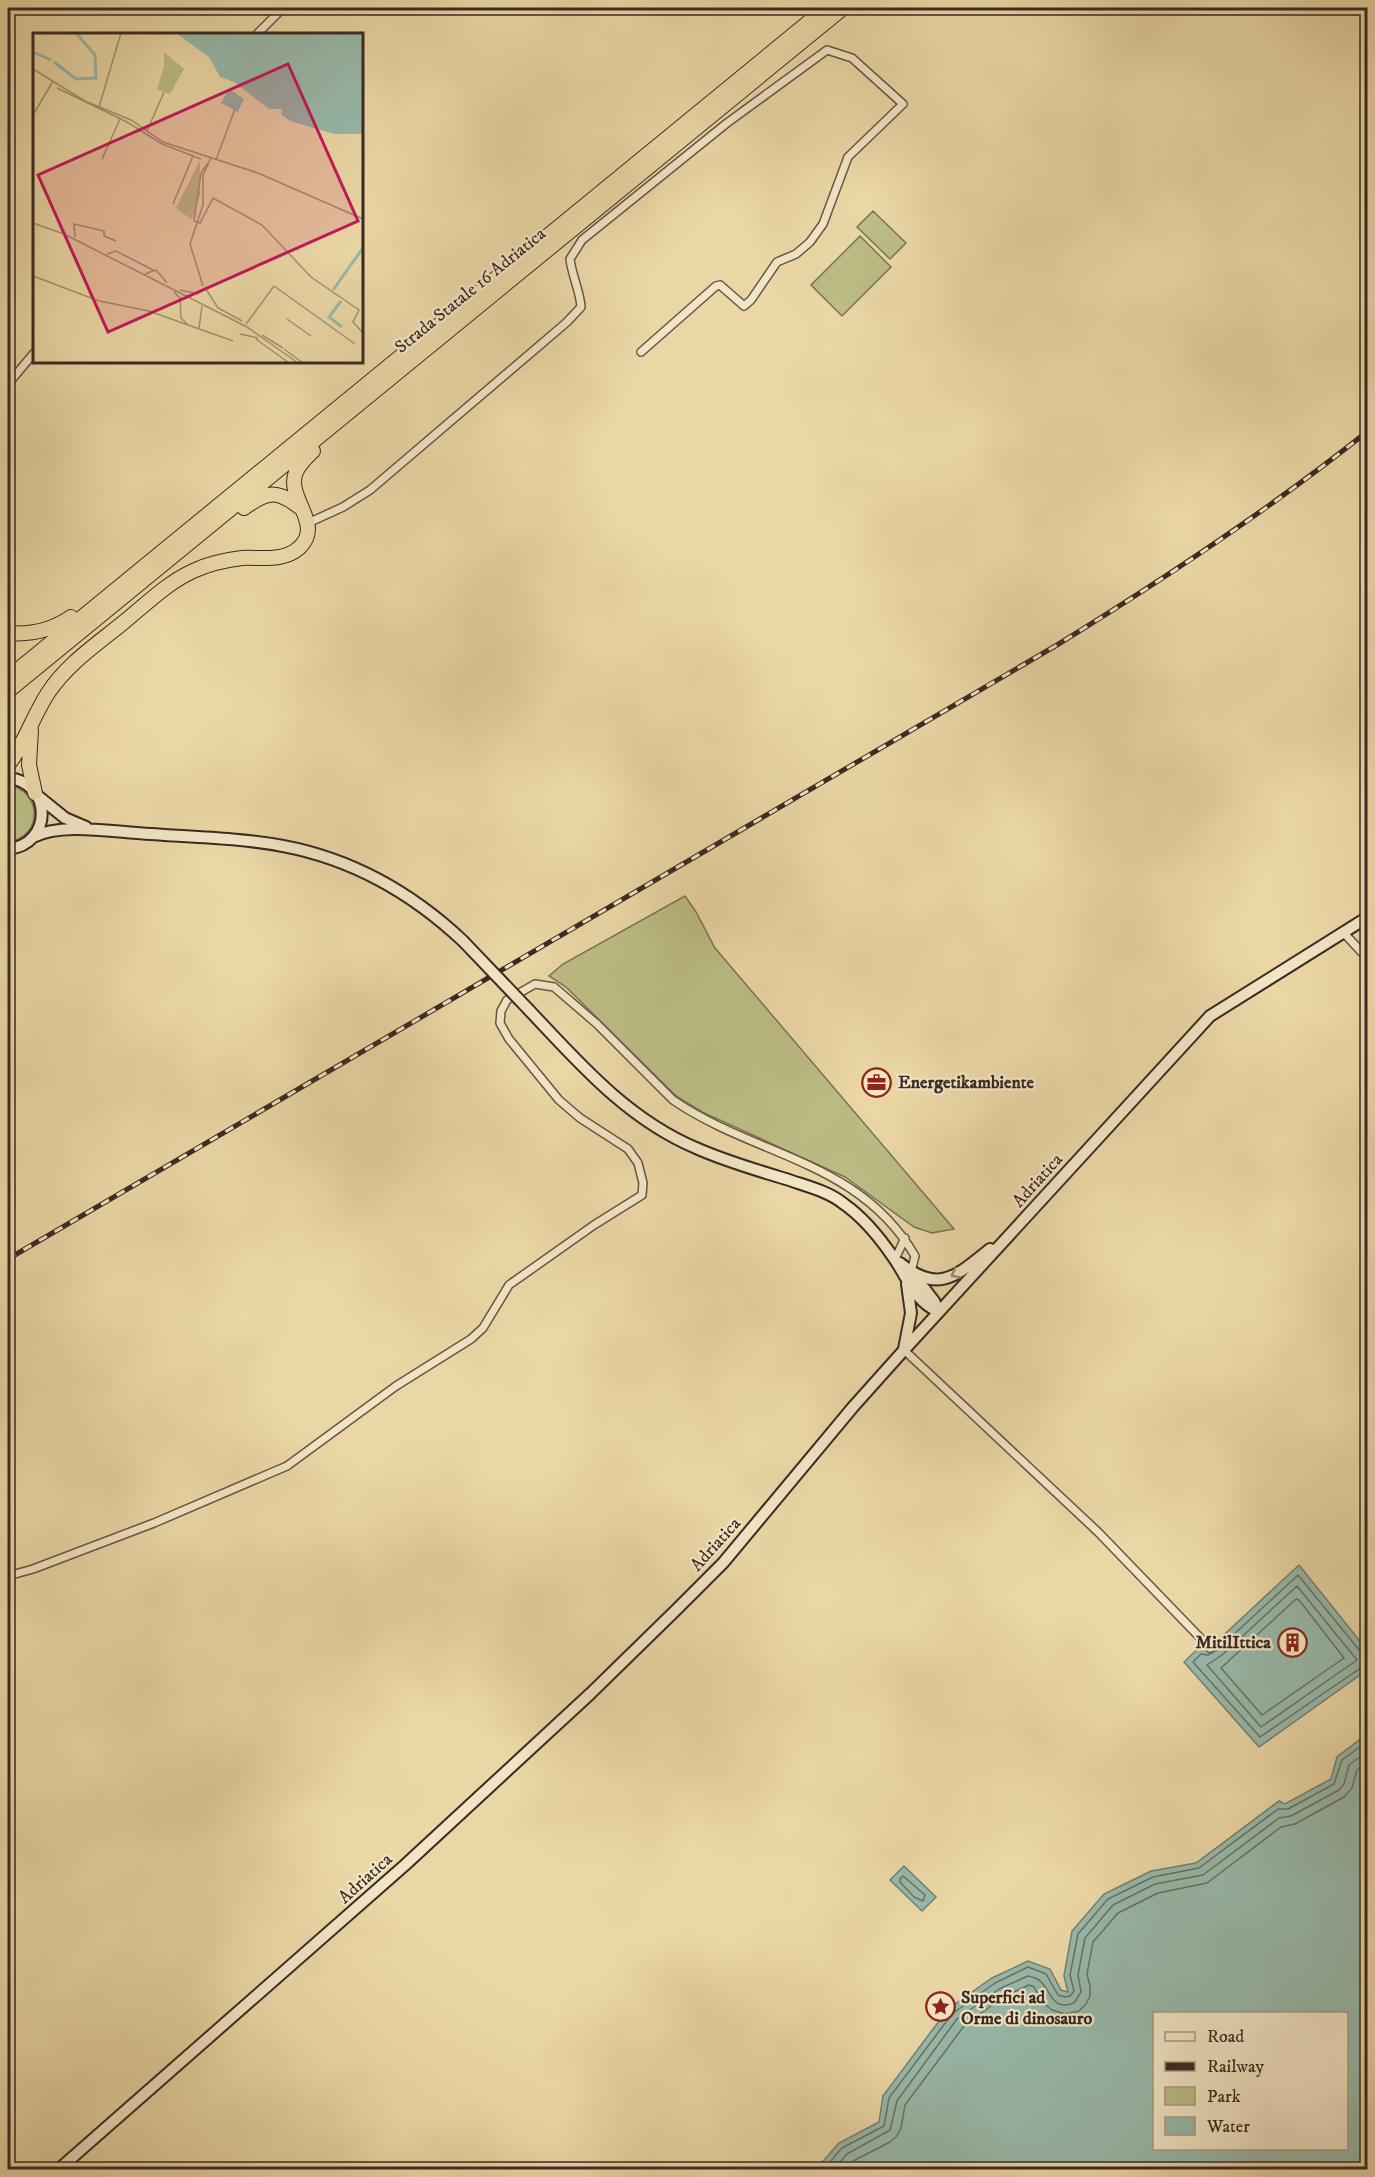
<svg xmlns="http://www.w3.org/2000/svg" width="1375" height="2177" font-family="'IM FELL DW Pica',serif">
  <style>
    .green { fill: #bbbd84; stroke: #7a7454; stroke-width: 1.5 }
    .water { fill: #98b9aa; stroke: #728074; stroke-width: 1.5; fill-rule: evenodd }
    .lines { fill: none; stroke-linecap: round; stroke-linejoin: round }
    .shore { stroke: #687266; stroke-width: 1.5 }
    .street-casing { stroke: #654; stroke-width: 10 }
    .secondary-casing { stroke: #392a23; stroke-width: 14 }
    .highway-casing { stroke: #392a23; stroke-width: 16 }
    .street { stroke: #f2e5c5; stroke-width: 7 }
    .secondary { stroke: #f2e5c5; stroke-width: 10 }
    .highway { stroke: #ebd7a6; stroke-width: 14 }
    .rail-casing { stroke: #392a23; stroke-width: 5 }
    .rail { stroke: #f2e5c5; stroke-width: 3; stroke-dasharray: 9; stroke-linecap: butt }
    .secondary-bridge-casing { stroke: #392a23; stroke-width: 14; stroke-linecap: butt }
    .secondary-bridge { stroke: #f2e5c5; stroke-width: 10 }
    .oneway { stroke: #968874 }
    .labels { text-anchor: middle; stroke-width: 4.5; stroke-linejoin: round; paint-order: stroke }
    .street-label { font-size: 18px; fill: #392a23; stroke: #f2e5c5 }
    .poi-label { font-size: 18px; font-weight: bold; fill: #392a23; stroke: #f2e5c5; text-anchor: start }
    .inset-river { fill: none; stroke: #98b9aa; stroke-width: 3 }
    .inset-road { fill: none; stroke: #a49272; stroke-width: 1.5 }
    .view { fill: #c2185b; fill-opacity: 0.15; stroke: #c2185b; stroke-width: 3 }
    .inset-edge { fill: none; stroke: #392a23; stroke-width: 3 }
  </style>
  <rect width="100%" height="100%" fill="#ebd7a6"/>
  <filter id="stains"><feTurbulence type="fractalNoise" baseFrequency=".00333" numOctaves="4"/><feColorMatrix values="0 0 0 0 .2 0 0 0 0 .09 0 0 0 0 .02 0 0 0 .5 -.17"/></filter>
  <radialGradient id="worn" r=".72"><stop offset=".6" stop-color="#630" stop-opacity="0"/><stop offset="1" stop-color="#630" stop-opacity=".3"/></radialGradient>
  <path class="green" d="M 873,211 L 906,243 L 890,259 L 857,227 Z
    M 860,236 L 891,267 L 842,316 L 811,285 Z
    M 8,785 C 43,790 43,838 8,842 Z
    M 685,896 L 696,912 L 715,948 L 954,1229 L 932,1233 L 914,1227 L 845,1177 L 702,1112 L 676,1096 L 566,987 L 549,976 L 563,964 Z"/>
  <path class="water" d="M 1299,1565 L 1367,1650 L 1367,1670 L 1259,1747 L 1184,1662 L 1202,1645 L 1206,1649 L 1213,1645 Z
    M 1367,1734 L 1367,2169 L 816,2169 L 839,2143 L 879,2122 L 883,2096 L 948,2009 L 992,1978 L 1028,1961 L 1050,1969 L 1061,1990 L 1068,1992 L 1064,1976 L 1072,1931 L 1104,1894 L 1151,1871 L 1196,1863 L 1279,1801 L 1285,1804 L 1331,1779 L 1337,1757 ZM 1154,2014 L 1346,2014 L 1346,2148 L 1154,2148 Z
    M 904,1866 L 936,1897 L 922,1911 L 890,1880 Z"/>
  <g class="lines">
    <path class="shore" d="M 1297,1586 L 1357,1660 L 1261,1727 L 1207,1665 L 1222,1655 Z
      M 1296,1599 L 1299,1600 L 1344,1658 L 1262,1715 L 1221,1668 Z
      M 1368,1653 L 1360,1651 L 1298,1575 L 1217,1650 L 1208,1655 L 1201,1654 L 1193,1662 L 1260,1737 L 1362,1667 L 1368,1665
      M 903,1876 L 925,1895 L 923,1901 L 914,1897 L 900,1882 L 900,1879 Z
      M 823,2170 L 842,2148 L 884,2126 L 889,2098 L 952,2014 L 995,1983 L 1028,1967 L 1046,1974 L 1058,1995 L 1065,1997 L 1070,1996 L 1074,1991 L 1070,1975 L 1078,1934 L 1108,1899 L 1153,1877 L 1199,1868 L 1278,1809 L 1288,1809 L 1334,1784 L 1342,1760 L 1368,1741
      M 833,2170 L 847,2154 L 890,2130 L 897,2101 L 957,2019 L 999,1989 L 1028,1976 C 1033,1977 1038,1978 1041,1982 C 1052,1993 1052,2011 1074,2003 L 1081,1992 L 1078,1975 L 1085,1938 L 1113,1905 L 1155,1884 L 1203,1875 L 1279,1818 L 1291,1816 L 1339,1790 L 1344,1784 L 1349,1765 L 1368,1751
      M 845,2170 L 853,2161 L 890,2142 L 897,2136 L 901,2128 L 905,2105 L 964,2026 L 1003,1997 L 1029,1985 L 1034,1987 L 1043,2003 L 1052,2010 L 1065,2014 L 1079,2011 L 1086,2004 L 1090,1996 L 1090,1986 L 1087,1974 L 1093,1942 L 1118,1913 L 1158,1893 L 1207,1883 L 1281,1827 L 1295,1824 L 1344,1797 L 1352,1788 L 1357,1770 L 1368,1762"/>
    <defs>
      <path id="street" d="M 257,34 L 283,8
        M 8,384 L 34,353
        M 308,523 L 343,507 L 370,490 L 567,322 L 581,307 C 580,291 572,276 570,259 L 582,240 L 727,123 L 827,50 L 852,58 L 903,104 L 848,157 L 823,224 L 810,242 L 796,254 L 777,262 L 751,300 L 744,306 L 720,285 L 716,286 L 641,352
        M 1343,932 L 1368,959
        M 895,1259 L 905,1238
        M 904,1350 L 1098,1532 L 1210,1648
        M 8,1576 L 33,1569 L 154,1523 L 287,1466 L 396,1386 L 471,1339 L 483,1328 L 509,1285 L 594,1225 L 642,1195 L 643,1183 L 638,1163 L 628,1149 L 580,1118 L 559,1100 L 509,1039 L 500,1023 L 501,1011 L 507,1000 L 535,984 L 554,987 L 597,1024 L 673,1100 C 756,1157 859,1160 915,1256 L 911,1272"/>
      <path id="secondary" d="M 8,778 C 53,782 53,845 8,849
        M 39,797 L 65,818 L 86,827
        M 33,837 C 60,823 107,831 137,833 C 185,837 235,837 283,846 C 352,859 412,893 463,941
        M 529,1010 C 579,1063 627,1119 696,1148 C 725,1161 756,1170 786,1179 C 806,1186 828,1191 844,1204 C 864,1218 880,1238 893,1257 C 908,1278 914,1301 939,1312
        M 900,1263 C 939,1295 957,1275 990,1249
        M 914,1275 L 934,1301 L 939,1312
        M 904,1349 L 911,1313 L 907,1284
        M 58,2170 L 405,1865 L 590,1694 L 676,1610 L 723,1563 L 853,1407 L 904,1350 L 1210,1016 L 1368,917"/>
      <path id="highway" d="M 244,508 C 269,490 278,490 302,509
        M 8,633 C 31,635 52,630 71,617
        M 8,678 L 826,8
        M 8,691 L 843,8
        M 31,730 L 29,765 L 35,793
        M 8,765 C 24,745 33,716 48,693 C 67,664 97,644 124,622 C 146,604 167,583 193,571 C 208,564 225,560 242,558 C 261,557 283,562 299,548 C 325,524 285,498 296,472 C 300,463 307,457 313,451"/>
    </defs>
    <use href="#street" class="street-casing"/>
    <use href="#secondary" class="secondary-casing"/>
    <use href="#highway" class="highway-casing"/>
    <use href="#street" class="street"/>
    <use href="#secondary" class="secondary"/>
    <use href="#highway" class="highway"/>
    <defs>
      <path id="rail" d="M 8,1259 L 1057,645 C 1164,579 1269,510 1368,431"/>
    </defs>
    <use href="#rail" class="rail-casing"/>
    <use href="#rail" class="rail"/>
    <defs>
      <path id="secondary-bridge" d="M 463,941 L 529,1010"/>
    </defs>
    <use href="#secondary-bridge" class="secondary-bridge-casing"/>
    <use href="#secondary-bridge" class="secondary-bridge"/>
  </g>
  <defs><path id="oneway-chevron" d="M-2-3.5L2.5 0L-2 3.5" fill="none" stroke-width="1.6" stroke-linecap="round" stroke-linejoin="round" transform="scale(1.5)"/></defs>
  <use class="oneway" href="#oneway-chevron" transform="translate(955 1274) rotate(153)"/>
  <defs>
    <symbol id="office-ring" viewBox="-11 -11 22 22"><circle r="9.5" fill="#f2e5c5" stroke="#8f2418" stroke-width="1.5"/><path d="M-6-3h4V-5.5h4V-3h4V5H-6ZM-1-4.5V-3h2v-1.5ZM-6 0V1H6V0Z" fill="#8f2418"/></symbol>
    <symbol id="building-ring" viewBox="-11 -11 22 22"><circle r="9.5" fill="#f2e5c5" stroke="#8f2418" stroke-width="1.5"/><path d="M-4-6H4V6H1V3H-1V6H-4ZM-2.5-4.3h1.7v1.8h-1.7ZM.8-4.3h1.7v1.8H.8ZM-2.5-1h1.7V.8h-1.7ZM.8-1h1.7V.8H.8Z" fill="#8f2418"/></symbol>
    <symbol id="sight-ring" viewBox="-11 -11 22 22"><circle r="9.5" fill="#f2e5c5" stroke="#8f2418" stroke-width="1.5"/><path d="M0-6L1.8-2.2L6-1.7L2.9 1.2L3.7 5.4L0 3.3L-3.7 5.4L-2.9 1.2L-6-1.7L-1.8-2.2Z" fill="#8f2418"/></symbol>
  </defs>
  <g fill-rule="evenodd">
    <use href="#office-ring" x="860" y="1066" width="33" height="33"/>
    <use href="#building-ring" x="1276" y="1626" width="33" height="33"/>
    <use href="#sight-ring" x="924" y="1990" width="33" height="33"/>
  </g>
  <g class="labels">
    <g class="street-label">
      <text transform="translate(470 290) rotate(-39)" y="6">Strada Statale 16 Adriatica</text>
      <text transform="translate(1037 1180) rotate(-48)" y="6">Adriatica</text>
      <text transform="translate(715 1544) rotate(-48)" y="6">Adriatica</text>
      <text transform="translate(365 1878) rotate(-42)" y="6">Adriatica</text>
    </g>
    <g class="poi-label">
      <text x="898" y="1088">Energetikambiente</text>
      <text x="1271" y="1648" text-anchor="end">MitilIttica</text>
      <text x="961" y="2003">Superfici ad<tspan x="961" dy="21">Orme di dinosauro</tspan></text>
    </g>
  </g>
  <g transform="translate(33 33)">
    <rect width="330" height="330" fill="#ebd7a6"/>
    <path d="M 131,19 L 151,36 L 137,61 L 124,56 L 131,33 ZM 167,127 L 167,162 L 159,187 L 143,175 Z" fill="#bbbd84"/>
    <path d="M 143,0 L 330,0 L 330,101 L 301,101 L 257,88 L 248,81 L 249,76 L 236,76 L 201,49 L 187,44 L 176,24 ZM 196,56 L 211,66 L 205,79 L 188,70 Z" fill="#98b9aa"/>
    <path class="inset-river" d="M 0,19 L 18,27M 21,29 L 43,46 L 63,45 L 62,22 L 43,0M 300,257 L 330,215M 308,268 L 296,284 L 309,294"/>
    <path class="inset-road" d="M 0,36 L 52,68 L 98,87 L 130,109 L 225,140 L 330,186M 24,55 L 94,89 L 129,111 L 168,126M 66,74 L 88,0M 0,82 L 20,48M 114,98 L 131,59M 69,126 L 87,86M 183,127 L 202,76M 175,130 L 168,140 L 161,188 L 167,190 L 180,165 L 229,192 L 278,244 L 326,277 L 320,289 L 330,300M 140,171 L 160,123M 0,190 L 31,201 L 214,294 L 265,330M 42,204 L 41,191 L 71,198 L 71,203 L 83,208M 74,221 L 83,218 L 120,237M 112,241 L 123,237 L 134,250M 0,243 L 66,268 L 116,278 L 200,308M 170,253 L 157,211 L 170,172 L 170,142 L 178,125M 173,256 L 185,275 L 209,288M 147,257 L 166,261M 141,259 L 147,265 L 148,285 L 155,292M 254,286 L 278,303M 213,291 L 241,253 L 322,311M 166,295 L 169,273M 207,301 L 225,305M 229,302 L 250,315M 223,306 L 256,330M 251,316 L 270,330"/>
    <path class="view" d="M 255,31 L 325,188 L 75,299 L 5,142 Z"/>
    <rect width="330" height="330" class="inset-edge"/>
  </g>
  <rect width="1375" height="2177" fill="none" stroke="#ebd7a6" stroke-width="30"/>
  <rect x="9" y="9" width="1357" height="2159" fill="none" stroke="#392a23" stroke-width="3"/>
  <rect x="15" y="15" width="1345" height="2147" fill="none" stroke="#392a23" stroke-width="1.5"/>
  <rect x="1153" y="2012" width="195" height="138" fill="#f2e5c5" stroke="#a89a84" stroke-width="1.5"/>
  <rect x="1165" y="2032" width="30" height="9" fill="#f2e5c5" stroke="#a89a84" stroke-width="1.5"/>
  <text x="1207" y="2042" font-size="18" fill="#392a23">Road</text>
  <rect x="1165" y="2062" width="30" height="9" fill="#392a23" stroke="#a89a84" stroke-width="1.5"/>
  <text x="1207" y="2072" font-size="18" fill="#392a23">Railway</text>
  <rect x="1165" y="2087" width="30" height="18" fill="#bbbd84" stroke="#a89a84" stroke-width="1.5"/>
  <text x="1207" y="2102" font-size="18" fill="#392a23">Park</text>
  <rect x="1165" y="2117" width="30" height="18" fill="#98b9aa" stroke="#a89a84" stroke-width="1.5"/>
  <text x="1207" y="2132" font-size="18" fill="#392a23">Water</text>
  <rect width="100%" height="100%" filter="url(#stains)"/>
  <rect width="100%" height="100%" fill="url(#worn)"/>
</svg>
